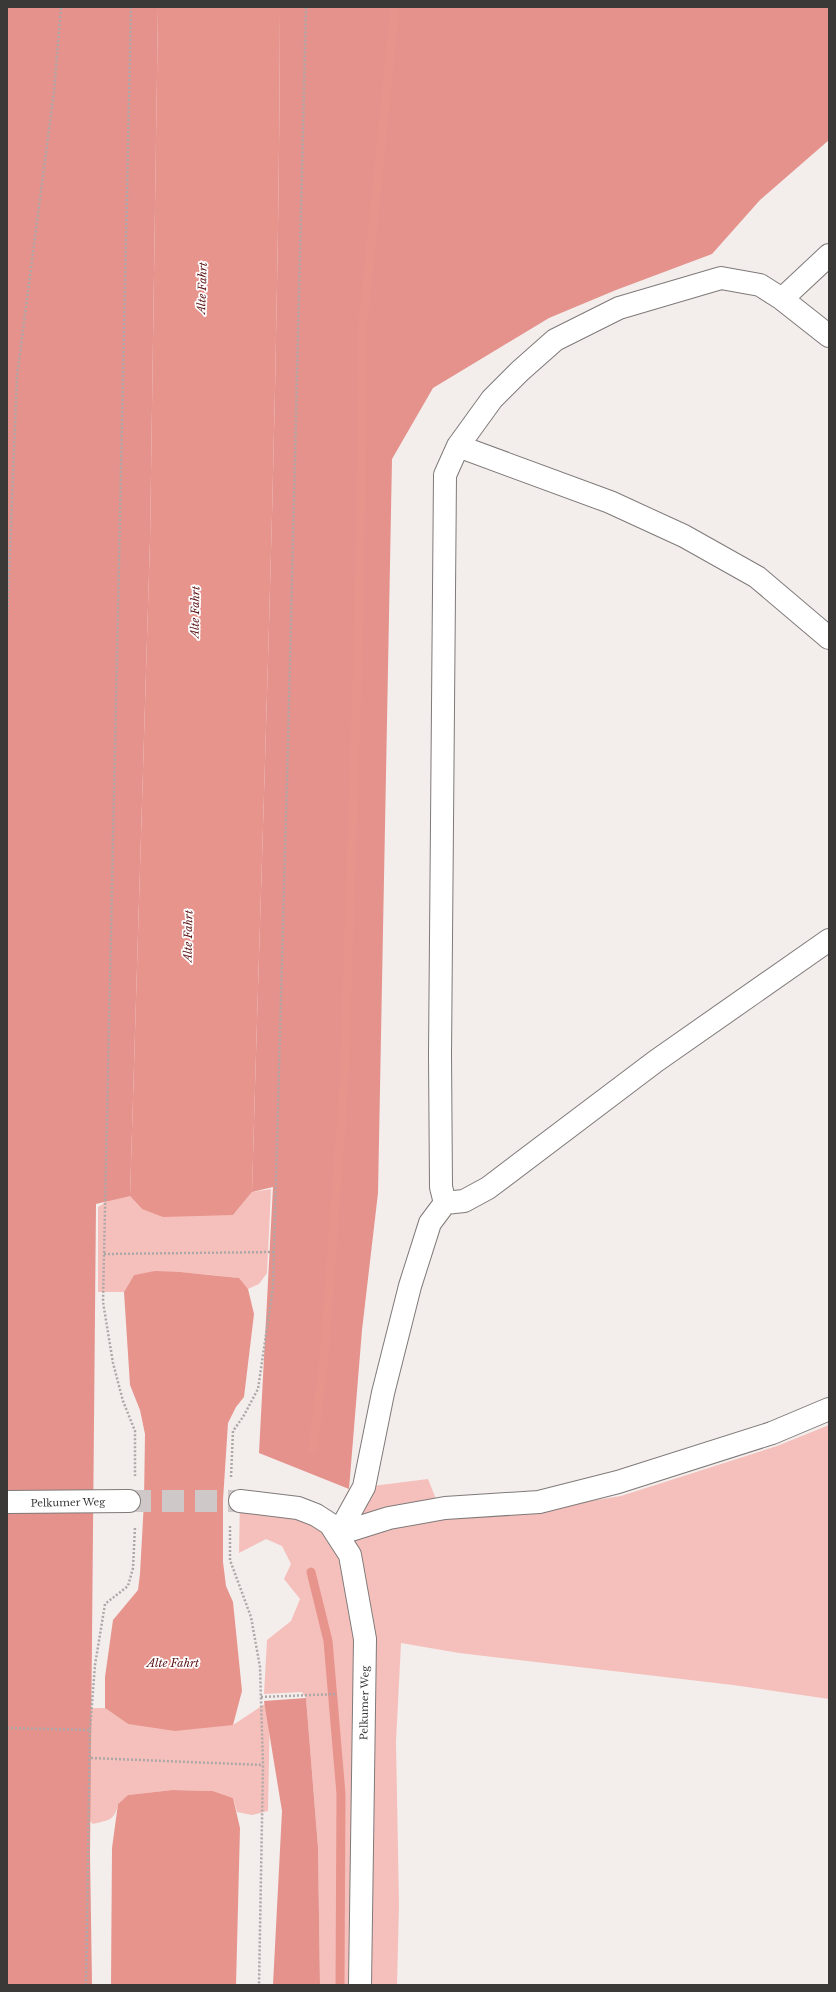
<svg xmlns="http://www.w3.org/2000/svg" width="836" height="1992" font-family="'Libre Baskerville',serif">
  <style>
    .green { fill: #f5c0bb }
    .forest { fill: #e4928b }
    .water { fill: #e7948d }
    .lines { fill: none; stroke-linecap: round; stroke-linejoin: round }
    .stream { stroke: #e7948d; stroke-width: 9 }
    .minor-tunnel { stroke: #cec9c8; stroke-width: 22; stroke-dasharray: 22 11; stroke-linecap: butt }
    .minor-casing { stroke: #7f7a79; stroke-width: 24 }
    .path { stroke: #ada8a8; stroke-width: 2.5; stroke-dasharray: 2 2; stroke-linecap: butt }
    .minor { stroke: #fff; stroke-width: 22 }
    .labels { text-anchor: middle; stroke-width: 3.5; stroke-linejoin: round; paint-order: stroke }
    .street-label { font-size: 10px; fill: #3b3838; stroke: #fff }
    .water-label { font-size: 11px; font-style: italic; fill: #5b1314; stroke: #fff }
  </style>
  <rect width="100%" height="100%" fill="#f3edec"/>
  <path class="green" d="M 271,1189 L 267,1273 L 259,1284 L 248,1289 L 238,1278 C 203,1274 169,1269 134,1275 L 124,1292 L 98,1292 L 98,1207 L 115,1196 L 130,1196 L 142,1209 L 233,1215 L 252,1192 Z
    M 829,1425 L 829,1699 L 733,1685 L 459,1653 L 401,1643 L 396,1742 L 399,1905 L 397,1985 L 363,1985 L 369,1639 L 332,1522 L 349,1489 L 428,1479 L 444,1519 L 535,1510 L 621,1496 L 777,1446 Z
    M 240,1501 L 329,1525 L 355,1589 L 359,1985 L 320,1985 L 318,1847 L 306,1698 L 302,1692 L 264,1694 L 267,1640 L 291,1621 L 300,1599 L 284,1579 L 291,1564 L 282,1546 L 266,1539 L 239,1553 Z
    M 266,1703 L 270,1708 L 268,1811 L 252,1815 L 237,1812 L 233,1798 L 213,1791 L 172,1790 L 128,1795 L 118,1804 C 115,1821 108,1820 93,1824 L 87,1818 L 89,1708 L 105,1708 L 128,1724 L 233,1725 Z"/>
  <path class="forest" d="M 7,7 L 158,7 L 150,540 L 130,1196 L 96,1204 L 90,1855 L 92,1985 L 7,1985 Z
    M 280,7 L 829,7 L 829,140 L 760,200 L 712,254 L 616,290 L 549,318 L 433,388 L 392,459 L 378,1193 L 362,1330 L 349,1489 L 259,1453 L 273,1187 L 252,1192 C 263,797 279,402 280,7 Z
    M 306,1698 L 318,1847 L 320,1985 L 273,1985 L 282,1811 L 264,1701 Z"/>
  <path class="water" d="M 158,7 L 280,7 C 279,402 263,797 252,1192 L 233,1215 L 163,1217 L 142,1209 L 130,1196 L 150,540 Z
    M 155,1271 L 180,1272 L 239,1278 L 248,1289 L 254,1314 L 244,1397 L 236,1407 L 228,1423 L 223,1500 L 223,1562 L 226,1586 L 233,1602 L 242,1691 L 233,1725 L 175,1731 L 128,1724 L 105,1708 L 105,1677 L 113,1620 L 138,1590 L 140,1574 L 144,1501 L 145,1434 L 140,1410 L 130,1385 L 124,1292 L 134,1275 Z
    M 172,1790 L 213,1791 L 233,1798 L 240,1828 L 236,1985 L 111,1985 L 112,1848 L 118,1804 L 128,1795 Z"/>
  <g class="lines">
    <path class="stream" d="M 313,1450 L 324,1357 L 344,1085 L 359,619 L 363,323 L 395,7
      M 311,1572 L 328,1641 L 341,1794 L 340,1985"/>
    <path class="minor-tunnel" d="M 129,1501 L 240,1501"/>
    <defs>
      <path id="minor" d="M 782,299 L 829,255
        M 458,446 L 610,502 L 684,536 L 757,577 L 829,638
        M 445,1203 L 464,1201 L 488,1188 L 656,1061 L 829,940
        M 240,1501 L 298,1508 L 316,1515 L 330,1524 L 350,1555 L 365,1639 L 360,1985
        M 7,1502 L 129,1501
        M 338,1534 L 364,1487 L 383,1393 L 410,1286 L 430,1223 L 445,1203 L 441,1187 L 440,1055 L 445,475 L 458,446 L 492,399 L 520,371 L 555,340 L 619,308 L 721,278 L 760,285 L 782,299 L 829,336
        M 338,1534 L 389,1518 L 445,1508 L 539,1502 L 618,1482 L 772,1433 L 829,1409"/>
    </defs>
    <use href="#minor" class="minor-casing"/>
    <path class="path" d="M 131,7 L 103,1302 L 113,1363 L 123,1401 L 135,1431 L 135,1476
      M 7,623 L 17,376 L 54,91 L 61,7
      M 104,1254 L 274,1252
      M 231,1477 L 233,1431 L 243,1417 L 258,1389 L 273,1287 L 288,743 L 306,7
      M 230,1526 L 230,1560 L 251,1617 L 260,1667 L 263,1765 L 259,1985
      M 261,1697 L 337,1694
      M 7,1728 L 90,1730
      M 91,1758 L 263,1765
      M 86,1985 L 90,1730 L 95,1665 L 105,1604 L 128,1586 L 133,1568 L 135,1527"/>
    <use href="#minor" class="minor"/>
  </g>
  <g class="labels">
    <g class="street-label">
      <text transform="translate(68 1502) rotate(-1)" y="4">Pelkumer Weg</text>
      <text transform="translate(364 1703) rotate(-89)" y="4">Pelkumer Weg</text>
    </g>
    <g class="water-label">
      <text transform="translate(202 288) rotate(-88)" y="4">Alte Fahrt</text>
      <text transform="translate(195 612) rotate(-89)" y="4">Alte Fahrt</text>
      <text transform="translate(188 936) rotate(-89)" y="4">Alte Fahrt</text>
      <text x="173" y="1667">Alte Fahrt</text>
    </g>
  </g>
  <rect width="836" height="1992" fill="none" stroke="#3b3838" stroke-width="16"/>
</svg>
